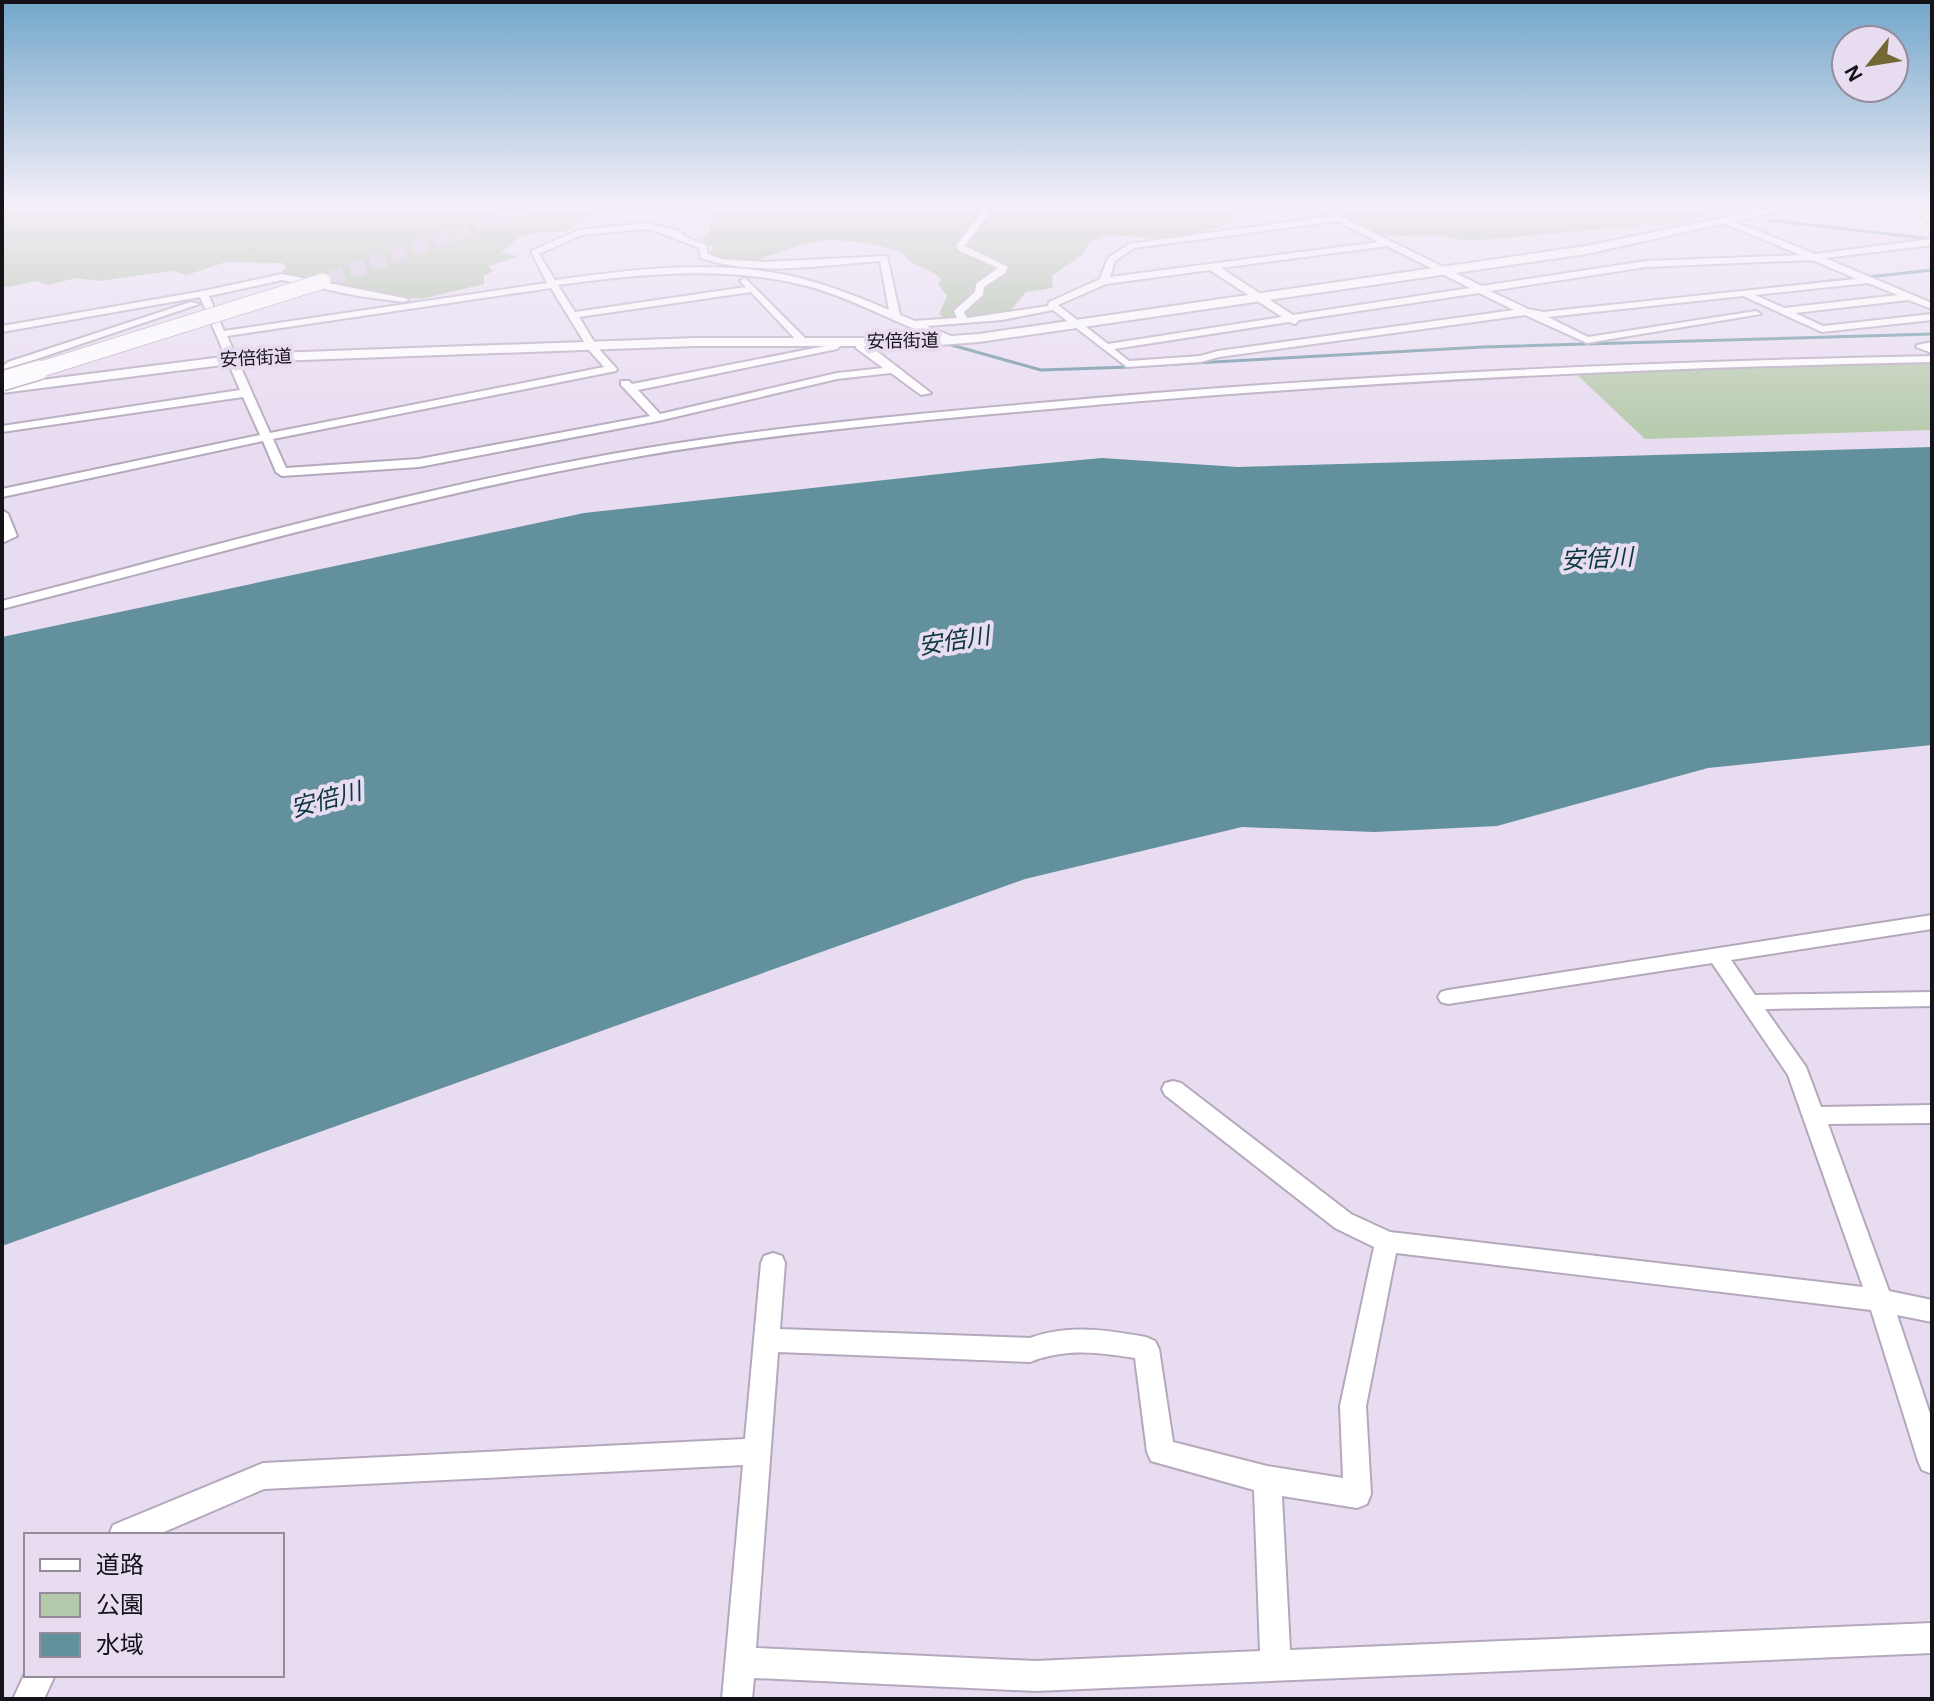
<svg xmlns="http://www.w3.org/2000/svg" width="1934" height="1701" font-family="'Alegreya Sans','Noto Sans JP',sans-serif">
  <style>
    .green { fill: #b4c9aa }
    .forest { fill: #a4bb99 }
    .water { fill: #62909d }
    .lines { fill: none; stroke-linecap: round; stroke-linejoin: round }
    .stream { stroke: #62909d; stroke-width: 3 }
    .highway-tunnel { stroke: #c8bed1; stroke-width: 15; stroke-dasharray: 15 7; stroke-linecap: butt }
    .minor-casing { stroke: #b4a8bc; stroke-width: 4 }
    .major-casing { stroke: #b4a8bc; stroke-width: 4 }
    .minor { fill: #fff; fill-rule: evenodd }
    .major { fill: #fff; fill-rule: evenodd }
    .highway-bridge-far1-casing { stroke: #b4a8bc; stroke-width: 17; stroke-linecap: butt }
    .highway-bridge-casing { stroke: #b4a8bc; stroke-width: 22; stroke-linecap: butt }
    .highway-bridge-far1 { stroke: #fff; stroke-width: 15 }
    .highway-bridge { stroke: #fff; stroke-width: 19 }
    .labels { text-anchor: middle; stroke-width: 8; stroke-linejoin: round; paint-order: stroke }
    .far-street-label { font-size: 18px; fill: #161219; stroke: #e8dcf1 }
    .water-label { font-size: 24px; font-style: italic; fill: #0b3742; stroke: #e8dcf1 }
  </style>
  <rect width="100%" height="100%" fill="#e8dcf1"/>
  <path class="green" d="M 1932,362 L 1932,430 L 1645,439 L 1574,372 Z"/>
  <path class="forest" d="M 2,206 L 597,206 L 602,209 L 564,232 L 543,232 L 518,238 L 501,253 L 519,256 L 488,266 L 493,271 L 484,276 L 484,284 L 421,299 L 379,295 L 282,272 L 286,267 L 282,263 L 226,262 L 187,275 L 172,271 L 98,281 L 76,278 L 48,285 L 36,281 L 2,288 Z
    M 686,206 L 1264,206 L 1242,211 L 1229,223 L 1191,236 L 1174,239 L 1105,235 L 1089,243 L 1082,255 L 1052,276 L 1053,288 L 1026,292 L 1008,314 L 946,320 L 939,314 L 947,296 L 938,284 L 941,279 C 930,267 910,267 903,253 C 878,244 849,239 823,241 C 786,243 742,278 710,254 L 713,247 L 701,240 L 709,233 L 713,214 Z
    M 1268,206 L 1691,206 L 1688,208 L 1700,213 L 1702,218 L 1669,224 L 1651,222 L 1635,226 L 1471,241 L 1435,235 L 1417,237 L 1372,234 L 1342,226 L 1319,214 Z"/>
  <path class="water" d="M 1932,447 L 1932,745 L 1708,768 L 1497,826 L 1374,832 L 1242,827 L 1025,879 L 2,1246 L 2,637 L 584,513 L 985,469 L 1102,458 L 1238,467 Z"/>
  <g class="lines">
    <path class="stream" d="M 1768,220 L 1932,239
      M 1594,307 L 1932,270
      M 948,344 L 1041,370 L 1130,367
      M 1140,366 L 1483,347 L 1932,334"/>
    <path class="highway-tunnel" d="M 330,279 L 531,206"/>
    <defs>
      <path id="minor" d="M 979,206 L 987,206 L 989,214 L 965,246 L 1008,267 L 1005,273 L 984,287 L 983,295 L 964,312 L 967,318 L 1048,306 L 1049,302 L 1100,279 L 1108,258 L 1129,244 L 1338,215 L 1482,286 L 1646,261 L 1801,255 L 1721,222 L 1724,217 L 1815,254 L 1932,239 L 1932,245 L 1825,258 L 1932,303 L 1932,309 L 1908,300 L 1795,313 L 1823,326 L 1932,314 L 1932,320 L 1822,332 L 1743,296 L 1548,317 L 1588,337 L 1756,311 L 1761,314 L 1587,343 L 1525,315 L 1219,357 L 1201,362 L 1127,367 L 1053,310 L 1002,320 L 927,326 L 956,338 L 957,340 L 952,343 C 907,329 867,305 821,290 C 736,264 646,273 558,285 L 575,312 L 746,287 L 740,281 L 745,278 L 809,342 L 800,344 L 751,292 L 579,317 L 598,348 L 617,369 L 616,371 L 273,439 L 286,468 L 419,459 L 650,416 L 621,385 L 621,381 L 629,381 L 632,384 L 830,345 L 839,339 L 844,342 L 837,349 L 638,390 L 660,414 L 837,373 L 883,368 L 856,348 L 856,342 L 861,339 L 931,393 L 921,395 L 891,373 L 837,379 L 658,421 L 419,467 L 282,476 L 276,472 L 263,441 L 2,497 L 2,489 L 260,435 L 243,397 L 2,432 L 2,426 L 240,390 L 200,297 L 2,332 L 2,326 L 203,291 L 282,274 L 409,299 L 404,302 L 358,296 L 282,280 L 209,296 L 224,331 L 547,283 L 531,251 L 579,230 L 646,223 L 679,231 L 685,237 L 706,245 L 708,254 L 721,259 L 764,262 L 887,256 L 900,315 L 915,321 L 957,318 L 954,311 L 975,292 L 976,284 L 998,268 L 958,250 L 956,245 L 981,214 ZM 1337,221 L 1378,242 L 1110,277 L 1115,261 L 1134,248 ZM 646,229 C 666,233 680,241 699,248 L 701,258 C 757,277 822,265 880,261 L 889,310 C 859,297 828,285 796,277 C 717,259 634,269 555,280 L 539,254 L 581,235 ZM 1387,246 L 1470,288 L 1293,315 L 1221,268 ZM 1812,260 L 1857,279 L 1543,312 L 1528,309 L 1490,291 L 1646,267 ZM 1210,270 L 1282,317 L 1108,344 L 1058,305 L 1106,284 ZM 1868,283 L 1898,295 L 1784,308 L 1755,295 ZM 551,288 L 589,350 L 604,367 L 270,433 L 227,336 ZM 1479,293 L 1514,310 L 1218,351 L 1200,356 L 1129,361 L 1114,349 L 1289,322 L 1295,324 L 1299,320 Z
        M 1901,206 L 1911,206 L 1932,217 L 1932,223 Z
        M 191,302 L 199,304 L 16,366 L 2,375 L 2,367 L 8,362 Z
        M 1932,342 L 1932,353 L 1916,347 L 1917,345 Z
        M 1932,356 L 1932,362 C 1638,368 1344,382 1050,409 C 914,421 776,433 641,456 C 425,493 214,555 2,609 L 2,601 C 214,546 425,485 641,449 C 777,426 914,414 1051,402 C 1344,375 1638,362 1932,356 Z
        M 2,510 L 8,514 L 17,536 L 2,543 Z
        M 1932,915 L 1932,929 L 1731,960 L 1755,995 L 1932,992 L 1932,1006 L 1765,1009 L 1806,1067 L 1821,1107 L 1932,1105 L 1932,1123 L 1828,1124 L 1889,1291 L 1932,1300 L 1932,1322 L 1897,1315 L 1932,1420 L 1932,1474 L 1922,1470 L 1918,1461 L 1871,1310 L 1396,1253 L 1366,1406 L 1371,1494 L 1367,1504 L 1357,1508 L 1282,1496 L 1290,1650 L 1932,1623 L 1932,1653 L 1035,1691 L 754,1678 L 752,1699 L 722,1699 L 743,1465 L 264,1489 L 157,1535 L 109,1535 L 113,1525 L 263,1463 L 745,1439 L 761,1263 L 764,1256 L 773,1253 L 782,1256 L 785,1263 L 780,1329 L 1030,1338 C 1068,1324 1107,1330 1146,1337 L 1155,1341 L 1159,1349 L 1173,1442 L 1267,1466 L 1343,1478 L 1340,1406 L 1374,1247 L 1335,1228 L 1165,1095 L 1162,1089 L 1165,1083 L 1173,1081 L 1181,1083 L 1351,1214 L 1390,1232 L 1863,1287 L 1788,1075 L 1712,963 L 1448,1004 L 1441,1002 L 1438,997 L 1441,992 L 1448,990 ZM 778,1352 L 1030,1362 C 1065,1348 1098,1352 1135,1358 L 1147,1452 L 1151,1461 L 1254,1490 L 1260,1651 L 1035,1661 L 756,1648 Z
        M 26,1671 L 26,1675 L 55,1675 L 44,1699 L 13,1699 Z"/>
      <path id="major" d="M 1781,206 L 1802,206 L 1586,254 L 979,342 L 926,346 L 695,346 L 246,362 L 2,393 L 2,385 L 246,354 L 695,338 L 926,338 L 979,334 L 1586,246 Z"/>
    </defs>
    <use href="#minor" class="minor-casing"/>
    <use href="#major" class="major-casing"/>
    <use href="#minor" class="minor"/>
    <use href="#major" class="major"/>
    <defs>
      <path id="highway-bridge-far1" d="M 32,372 L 323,281"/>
      <path id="highway-bridge" d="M 2,381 L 39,370"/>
    </defs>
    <use href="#highway-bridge-far1" class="highway-bridge-far1-casing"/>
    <use href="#highway-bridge" class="highway-bridge-casing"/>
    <use href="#highway-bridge-far1" class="highway-bridge-far1"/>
    <use href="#highway-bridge" class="highway-bridge"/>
  </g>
  <linearGradient id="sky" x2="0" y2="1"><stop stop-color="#72a6ca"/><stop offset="0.46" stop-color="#f5eff9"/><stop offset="1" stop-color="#f5eff9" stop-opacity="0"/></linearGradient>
  <rect width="1934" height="444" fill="url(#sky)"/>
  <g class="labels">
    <g class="far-street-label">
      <text transform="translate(903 341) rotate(-1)" y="6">安倍街道</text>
      <text transform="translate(256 358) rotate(-3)" y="6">安倍街道</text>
    </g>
    <g class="water-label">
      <text transform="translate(1597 559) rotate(-3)" y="8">安倍川</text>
      <text transform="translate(954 641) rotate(-9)" y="8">安倍川</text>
      <text transform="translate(326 800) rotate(-15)" y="8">安倍川</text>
    </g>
  </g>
  <rect width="1934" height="1701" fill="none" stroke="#161219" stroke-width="8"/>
  <rect x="24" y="1533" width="260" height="144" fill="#e8dcf1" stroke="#948b9b" stroke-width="2"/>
  <rect x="40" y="1559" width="40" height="12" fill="#ffffff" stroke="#948b9b" stroke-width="2"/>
  <text x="96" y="1573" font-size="24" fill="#161219">道路</text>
  <rect x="40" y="1593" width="40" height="24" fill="#b4c9aa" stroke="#948b9b" stroke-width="2"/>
  <text x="96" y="1613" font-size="24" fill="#161219">公園</text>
  <rect x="40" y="1633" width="40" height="24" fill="#62909d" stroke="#948b9b" stroke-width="2"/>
  <text x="96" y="1653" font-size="24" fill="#161219">水域</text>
  <g transform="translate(1870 64) rotate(240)"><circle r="38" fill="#e8dcf1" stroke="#948b9b" stroke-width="2"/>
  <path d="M0-6L14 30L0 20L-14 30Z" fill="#736835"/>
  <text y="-12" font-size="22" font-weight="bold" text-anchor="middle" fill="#161219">N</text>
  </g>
</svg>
